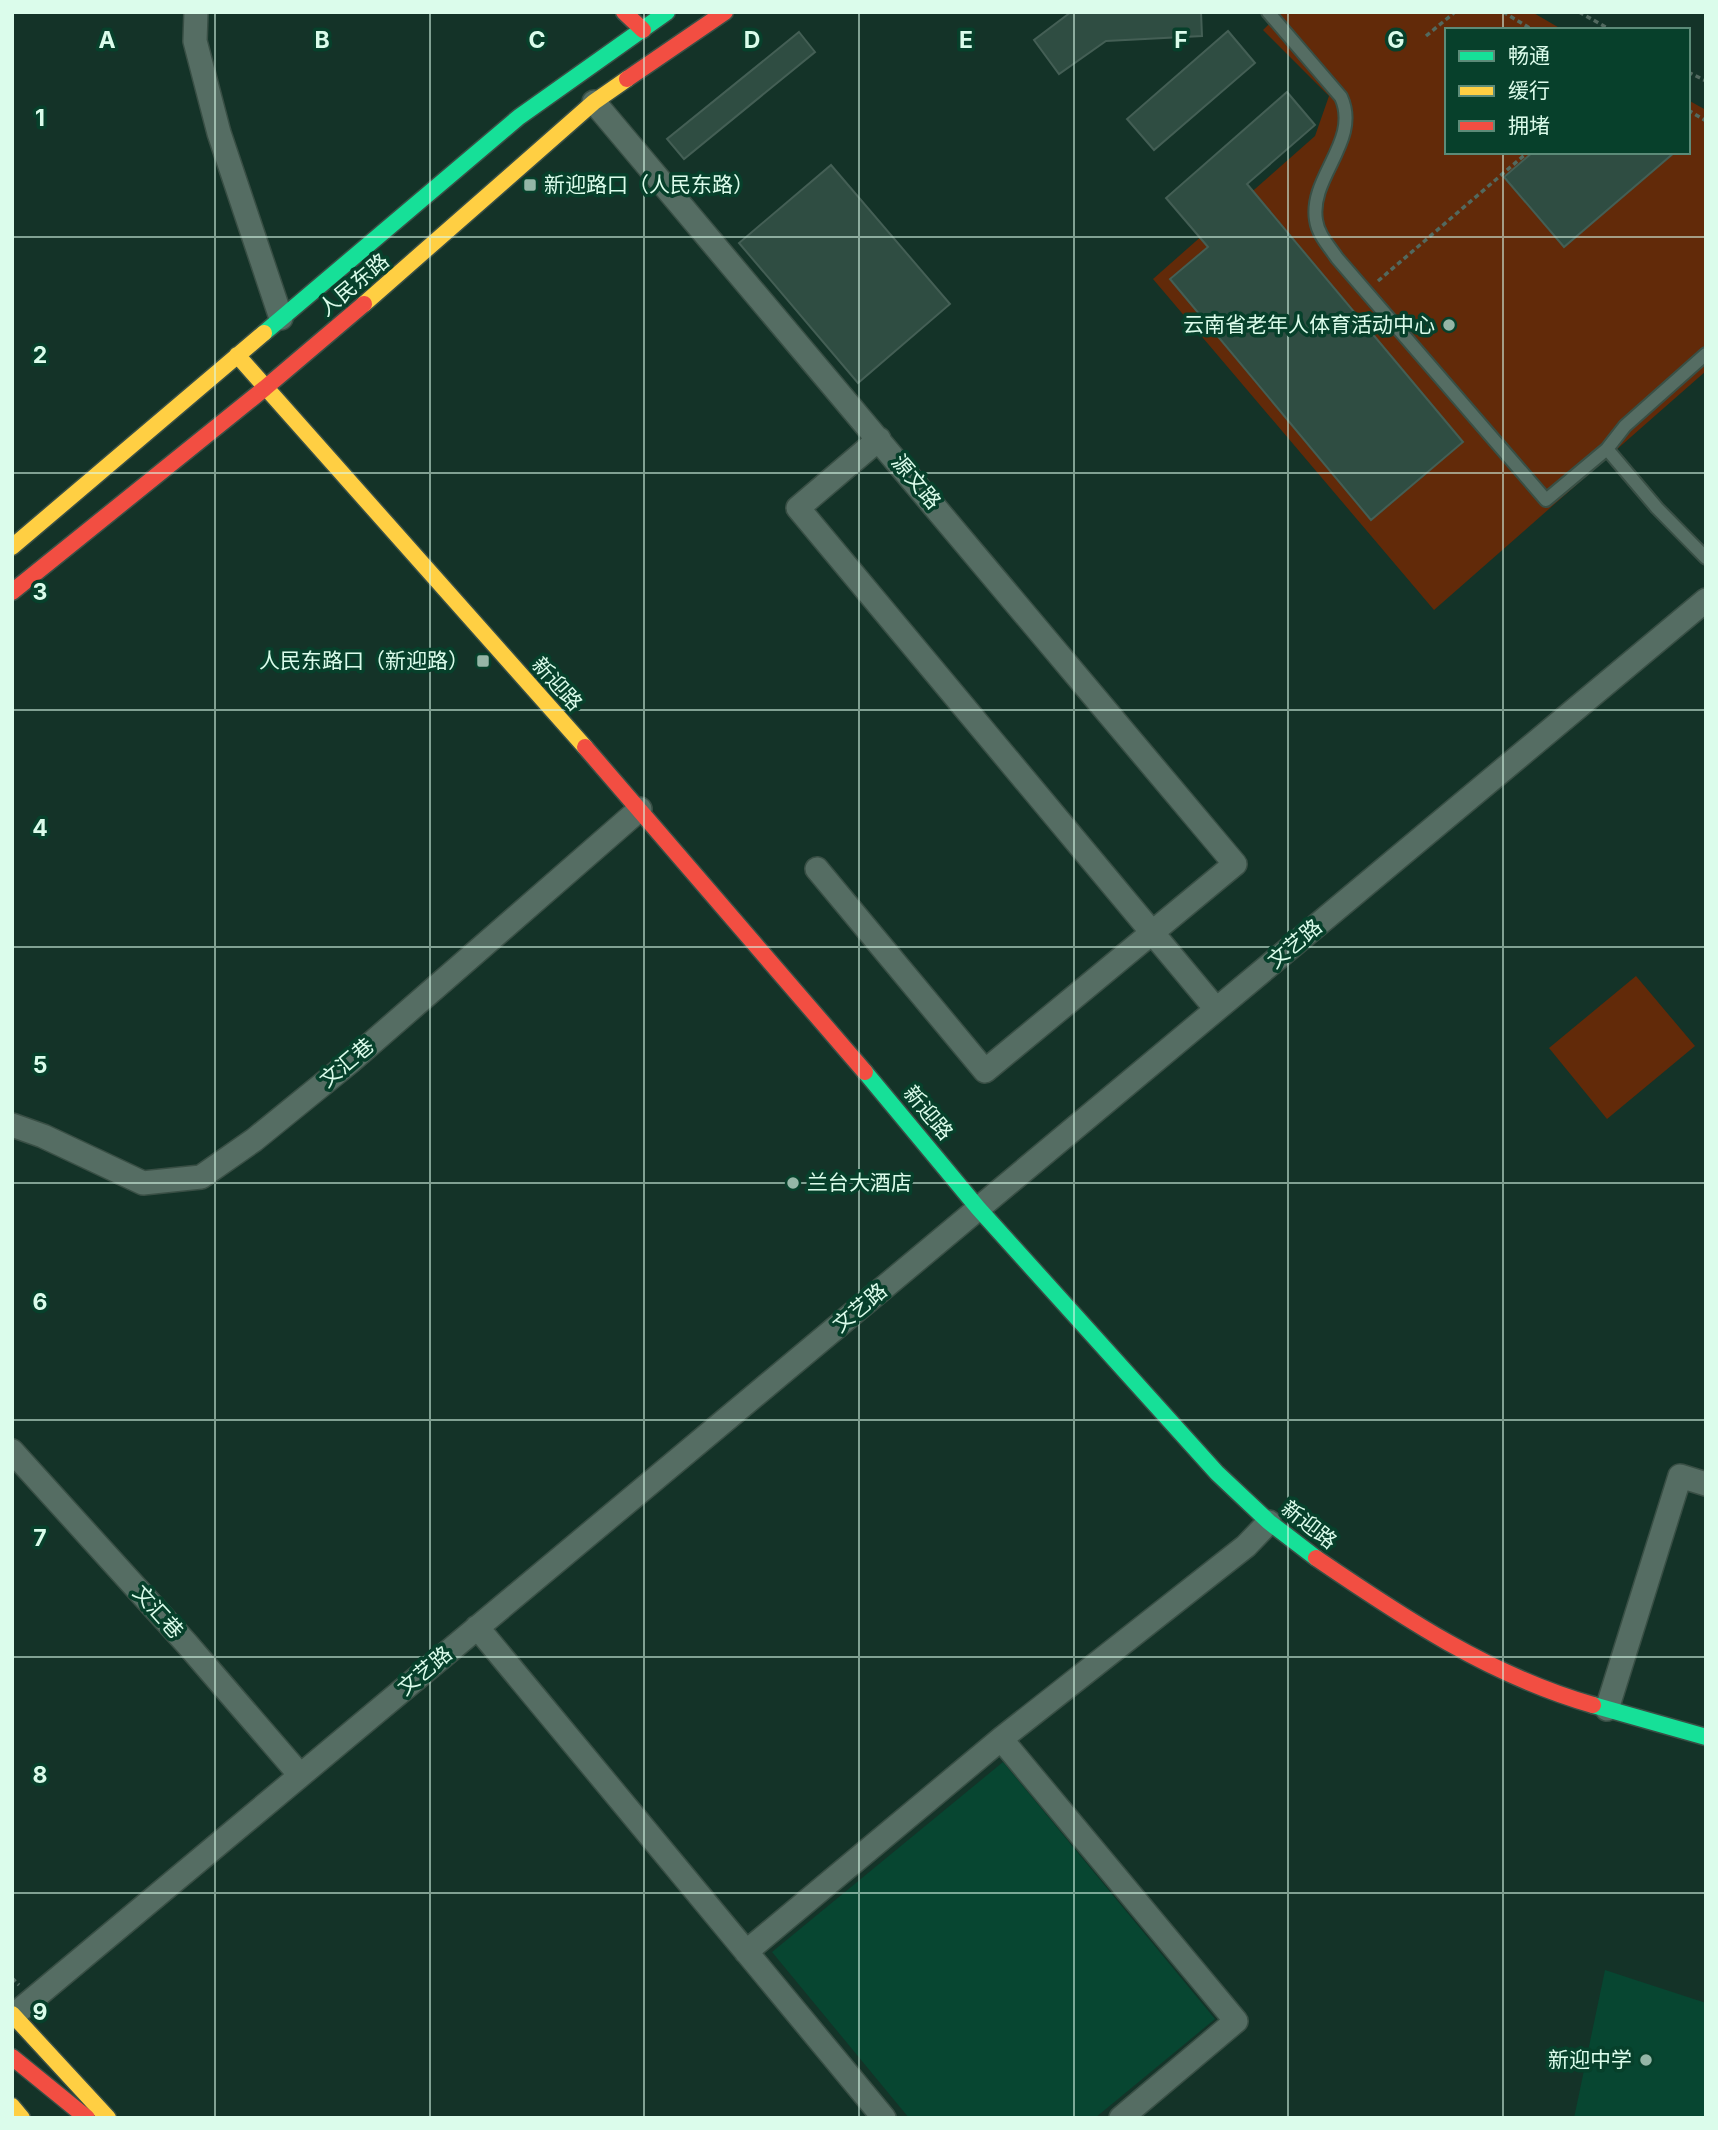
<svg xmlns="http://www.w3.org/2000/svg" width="1718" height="2130" font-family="Inter,'Noto Sans SC',sans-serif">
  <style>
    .built { fill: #074631 }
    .green { fill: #622a09 }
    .building { fill: #2f4d42; stroke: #445f55; stroke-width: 2 }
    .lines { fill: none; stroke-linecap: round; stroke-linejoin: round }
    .lane-casing { stroke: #394f45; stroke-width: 16 }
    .street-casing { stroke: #394f45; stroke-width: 26 }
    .fast-casing { stroke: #394f45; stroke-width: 19 }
    .slow-casing { stroke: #394f45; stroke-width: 19 }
    .jam-casing { stroke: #394f45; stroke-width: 19 }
    .path { stroke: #52695f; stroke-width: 3.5; stroke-dasharray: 5 3.5; stroke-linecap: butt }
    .lane { stroke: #556d63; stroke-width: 12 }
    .street { stroke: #556d63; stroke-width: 23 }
    .fast { stroke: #16e098; stroke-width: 16 }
    .slow { stroke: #ffcf43; stroke-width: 16 }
    .jam { stroke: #f24e42; stroke-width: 16 }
    .grid { fill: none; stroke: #dbfceb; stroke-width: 2; stroke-opacity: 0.55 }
    .poi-dot { fill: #95b6a7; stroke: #07402b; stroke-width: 2.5 }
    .labels { text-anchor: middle; stroke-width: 7; stroke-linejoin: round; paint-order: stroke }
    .poi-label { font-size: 21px; fill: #dbfceb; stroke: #07402b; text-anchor: end }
    .street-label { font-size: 21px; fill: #dbfceb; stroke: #07402b }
    .grid-label { font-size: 23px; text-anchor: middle; font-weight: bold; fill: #dbfceb; stroke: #07402b; stroke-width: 7; stroke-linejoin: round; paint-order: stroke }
  </style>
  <rect width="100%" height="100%" fill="#143328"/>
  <path class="built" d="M 1003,1762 L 1215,2019 L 1095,2118 L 909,2118 L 772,1952 Z
    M 1605,1970 L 1706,2003 L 1706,2118 L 1574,2118 Z"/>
  <path class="green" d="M 1281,12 L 1532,12 L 1563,30 L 1447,30 L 1447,152 L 1688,152 L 1688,100 L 1706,110 L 1706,371 L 1434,610 L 1153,279 L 1315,136 L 1329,96 L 1263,30 Z
    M 1636,976 L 1695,1046 L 1607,1119 L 1549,1048 Z"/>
  <path class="building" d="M 1071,12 L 1201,12 L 1202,36 L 1106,41 L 1059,74 L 1034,40 Z
    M 1228,31 L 1255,63 L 1154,150 L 1127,119 Z
    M 799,32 L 815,52 L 684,159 L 667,139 Z
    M 1287,92 L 1315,125 L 1247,184 L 1463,442 L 1371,520 L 1170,279 L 1208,247 L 1166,198 Z
    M 1533,152 L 1675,152 L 1564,247 L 1504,177 Z
    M 831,165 L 950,304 L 858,383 L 739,243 Z"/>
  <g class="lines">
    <defs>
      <path id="lane" d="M 1268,12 L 1341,97 C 1361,141 1309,177 1316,220 C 1318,235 1329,246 1337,258 L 1546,500 L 1607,449 L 1657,508 L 1706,558
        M 1607,449 L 1625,426 L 1706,354"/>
      <path id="street" d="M 196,12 L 195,41 L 219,133 L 281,318
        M 594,102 L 1235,864 L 985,1071 L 817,869
        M 879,439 L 798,508 L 1216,1009
        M 12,1125 L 43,1136 L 143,1183 L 201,1177 L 254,1140 L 350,1062 L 640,809
        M 12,1451 L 187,1644 L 300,1775
        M 477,1627 L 884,2118
        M 1607,1709 L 1680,1476 L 1706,1484
        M 1001,1739 L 1246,1546 L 1269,1522
        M 746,1952 L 1001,1739 L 1236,2021 L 1121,2118
        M 14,2015 L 1706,600"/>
      <path id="fast" d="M 264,333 L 519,117 L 667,12
        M 865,1072 L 978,1208 L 1217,1473 L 1269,1522 L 1316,1558
        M 1593,1705 L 1706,1737"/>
      <path id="slow" d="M 364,304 L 594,102 L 627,79
        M 237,355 L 585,747
        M 12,547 L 264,333
        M 12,2014 L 108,2118
        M 12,2106 L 22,2118"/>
      <path id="jam" d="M 624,12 L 643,30
        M 627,79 L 725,12
        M 12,592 L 265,388 L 364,304
        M 585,747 L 865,1072
        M 1316,1558 C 1404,1618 1489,1675 1593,1705
        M 12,2057 L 87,2118"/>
    </defs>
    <use href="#lane" class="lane-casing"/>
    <use href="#street" class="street-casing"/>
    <use href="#fast" class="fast-casing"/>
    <use href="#slow" class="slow-casing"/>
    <use href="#jam" class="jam-casing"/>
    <path class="path" d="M 1503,12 L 1533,30
      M 1579,12 L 1611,30
      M 1426,36 L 1455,12
      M 1688,72 L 1706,81
      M 1688,110 L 1706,121
      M 1378,281 L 1528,152
      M 12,1978 L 19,1985"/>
    <use href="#lane" class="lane"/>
    <use href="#street" class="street"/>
    <use href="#fast" class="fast"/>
    <use href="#slow" class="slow"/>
    <use href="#jam" class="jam"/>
  </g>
  <path class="grid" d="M 215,12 L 215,2118M 430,12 L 430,2118M 644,12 L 644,2118M 859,12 L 859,2118M 1074,12 L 1074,2118M 1288,12 L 1288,2118M 1503,12 L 1503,30M 1503,152 L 1503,2118M 12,237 L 1706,237M 12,473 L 1706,473M 12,710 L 1706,710M 12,947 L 1706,947M 12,1183 L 1706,1183M 12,1420 L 1706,1420M 12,1657 L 1706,1657M 12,1893 L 1706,1893"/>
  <g class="poi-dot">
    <rect x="523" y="178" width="14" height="14" rx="3.5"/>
    <circle cx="1449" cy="325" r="7"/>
    <rect x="476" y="654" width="14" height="14" rx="3.5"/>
    <circle cx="793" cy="1183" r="7"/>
    <circle cx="1646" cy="2060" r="7"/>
  </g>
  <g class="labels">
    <g class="poi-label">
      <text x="544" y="192" text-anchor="start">新迎路口（人民东路）</text>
      <text x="1435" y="332">云南省老年人体育活动中心</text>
      <text x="469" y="668">人民东路口（新迎路）</text>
      <text x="807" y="1190" text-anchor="start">兰台大酒店</text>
      <text x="1632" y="2067">新迎中学</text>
    </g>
    <g class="street-label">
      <text transform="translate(354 285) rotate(-40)" y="7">人民东路</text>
      <text transform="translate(916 482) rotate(50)" y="7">源文路</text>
      <text transform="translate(557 684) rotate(48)" y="7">新迎路</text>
      <text transform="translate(1295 944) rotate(-40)" y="7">文艺路</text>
      <text transform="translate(347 1063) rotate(-40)" y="7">文汇巷</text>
      <text transform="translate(928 1113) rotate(50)" y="7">新迎路</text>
      <text transform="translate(860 1308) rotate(-40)" y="7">文艺路</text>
      <text transform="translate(1309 1525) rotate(38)" y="7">新迎路</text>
      <text transform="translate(158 1612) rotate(48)" y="7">文汇巷</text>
      <text transform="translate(425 1671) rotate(-40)" y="7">文艺路</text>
    </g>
  </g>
  <g class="grid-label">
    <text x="107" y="48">A</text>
    <text x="322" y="48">B</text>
    <text x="537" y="48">C</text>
    <text x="752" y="48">D</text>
    <text x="966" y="48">E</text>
    <text x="1181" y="48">F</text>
    <text x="1396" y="48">G</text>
    <text x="40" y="126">1</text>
    <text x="40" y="363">2</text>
    <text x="40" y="600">3</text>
    <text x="40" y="836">4</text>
    <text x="40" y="1073">5</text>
    <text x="40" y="1310">6</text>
    <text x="40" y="1546">7</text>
    <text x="40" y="1783">8</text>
    <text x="40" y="2020">9</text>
  </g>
  <rect width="1718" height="2130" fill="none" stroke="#dbfceb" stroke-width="28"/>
  <rect x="1445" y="28" width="245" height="126" fill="#07402b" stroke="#5c8b78" stroke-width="2"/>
  <rect x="1459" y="51" width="35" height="10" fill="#16e098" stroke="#5c8b78" stroke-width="2"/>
  <text x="1508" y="63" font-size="21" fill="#dbfceb">畅通</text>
  <rect x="1459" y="86" width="35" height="10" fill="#ffcf43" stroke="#5c8b78" stroke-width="2"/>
  <text x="1508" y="98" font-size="21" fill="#dbfceb">缓行</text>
  <rect x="1459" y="121" width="35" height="10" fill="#f24e42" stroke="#5c8b78" stroke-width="2"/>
  <text x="1508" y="133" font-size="21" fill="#dbfceb">拥堵</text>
</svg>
